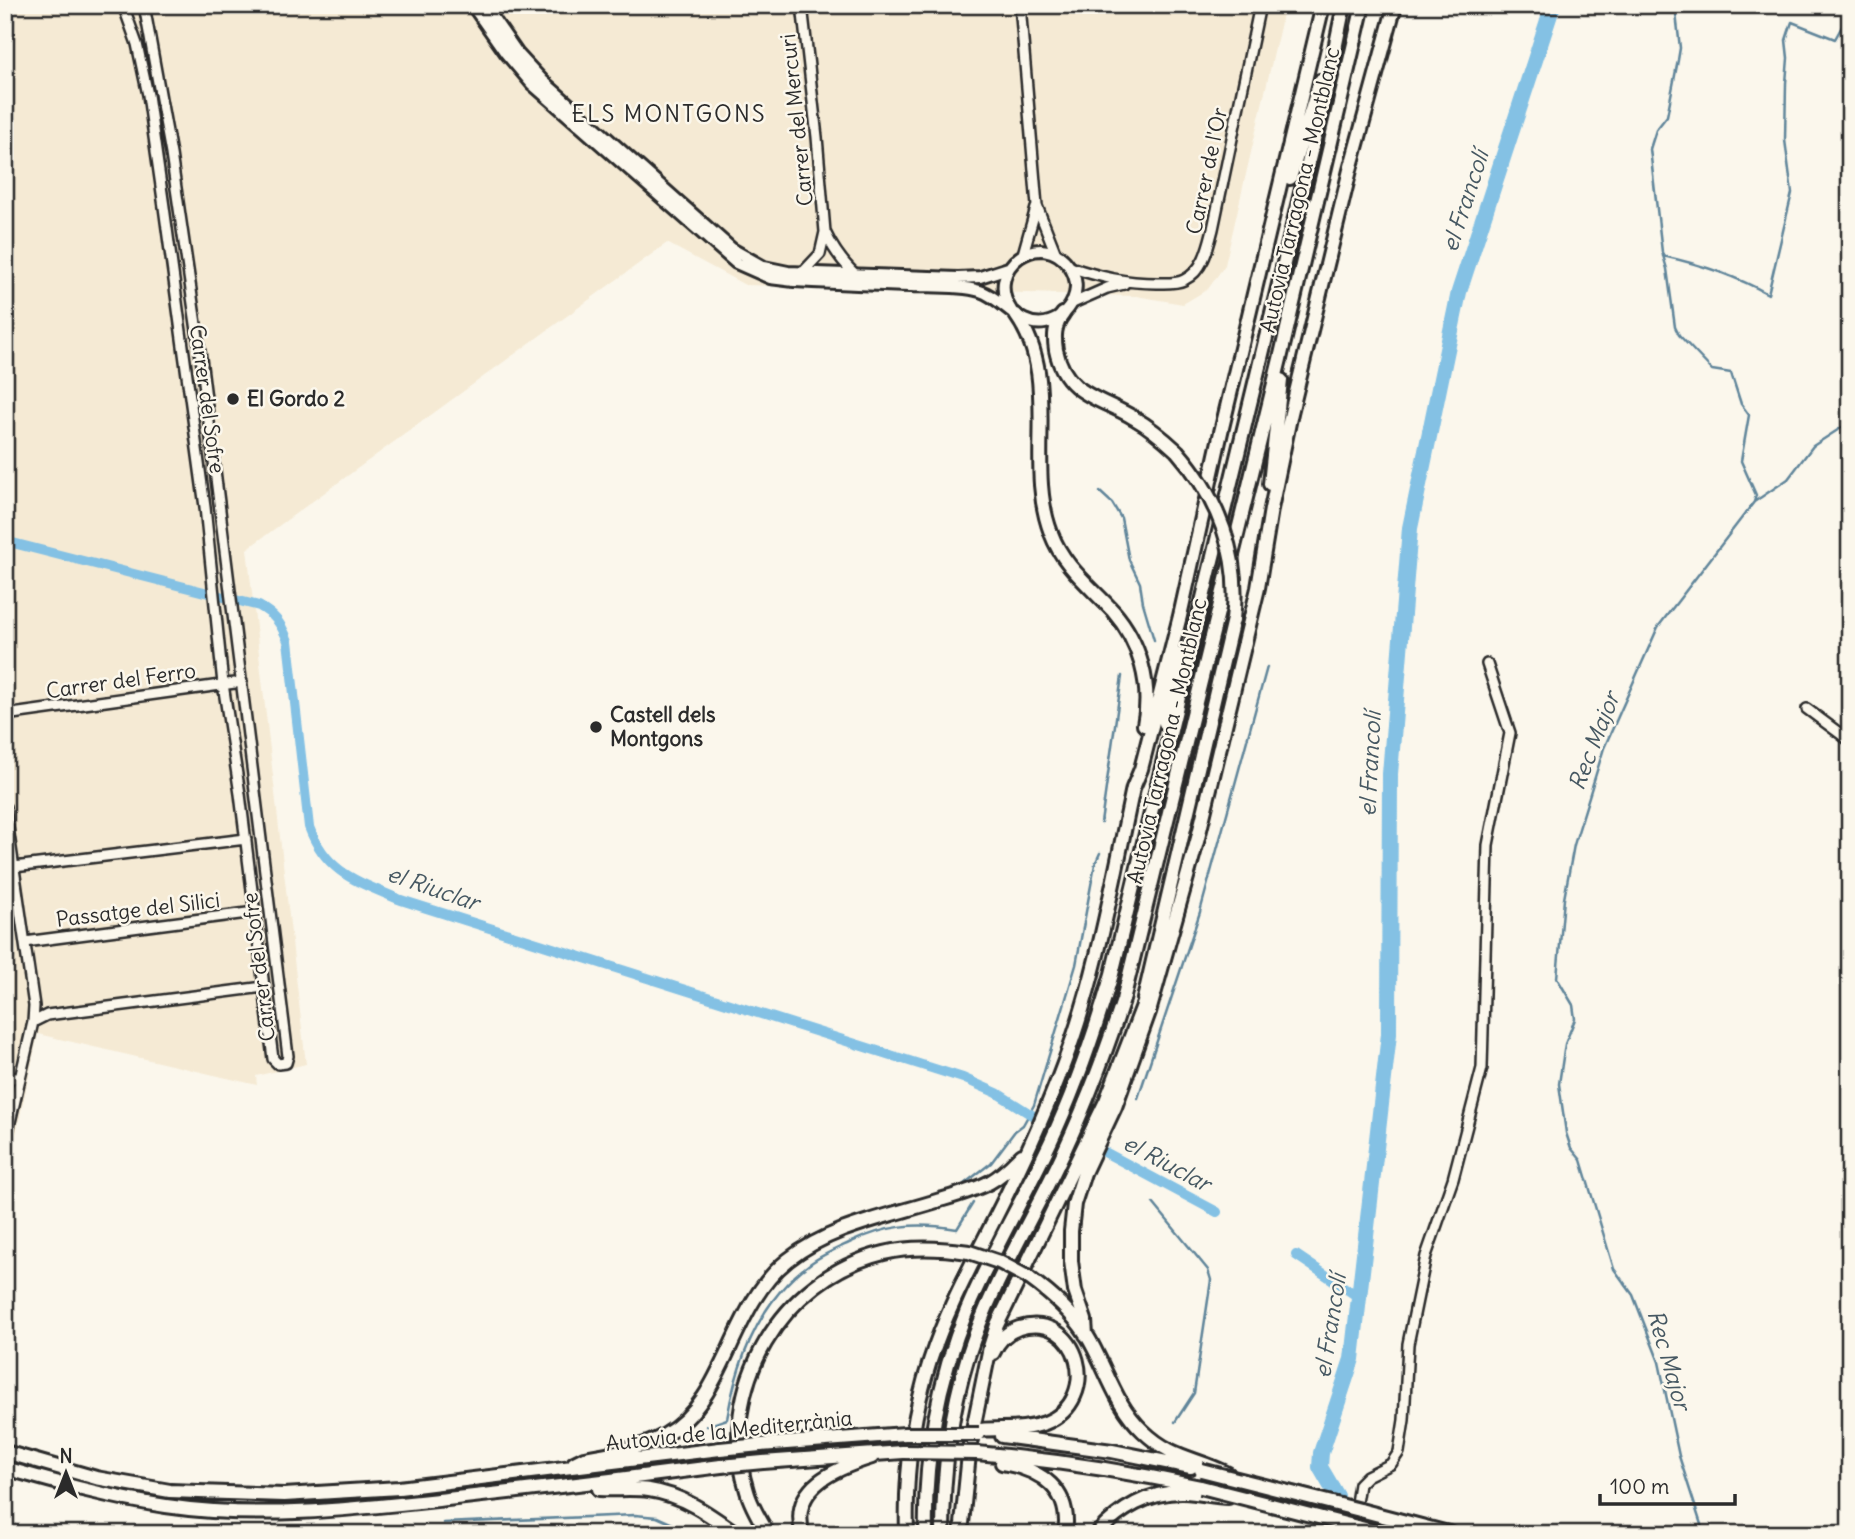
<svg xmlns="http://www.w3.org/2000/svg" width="1855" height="1539" font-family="Delius,sans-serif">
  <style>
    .built { fill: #f5ead4 }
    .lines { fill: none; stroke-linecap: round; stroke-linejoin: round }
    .stream { stroke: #60859a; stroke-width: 2.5 }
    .canal { stroke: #84c1e4; stroke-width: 10 }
    .river { stroke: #84c1e4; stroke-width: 16 }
    .minor-casing { stroke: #2b2b2b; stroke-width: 14 }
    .major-casing { stroke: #2b2b2b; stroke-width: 16 }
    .highway-casing { stroke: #2b2b2b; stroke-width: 18 }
    .minor { stroke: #fbf7ec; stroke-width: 9 }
    .major { stroke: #fbf7ec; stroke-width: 10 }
    .highway { stroke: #fbf7ec; stroke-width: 12 }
    .highway-bridge-casing { stroke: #2b2b2b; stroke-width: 18; stroke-linecap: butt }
    .highway-bridge { stroke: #fbf7ec; stroke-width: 12 }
    .poi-dot { fill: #2b2b2b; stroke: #fbf7ec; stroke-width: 2.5 }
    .labels { text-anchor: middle; stroke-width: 5; stroke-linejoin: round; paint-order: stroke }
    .street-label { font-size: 21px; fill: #2b2b2b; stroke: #fbf7ec }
    .poi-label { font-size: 21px; font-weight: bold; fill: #2b2b2b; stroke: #fbf7ec; text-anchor: start }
    .neighbourhood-label { font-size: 23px; letter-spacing: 2px; fill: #2b2b2b; stroke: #fbf7ec }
    .water-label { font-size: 23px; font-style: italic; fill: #465862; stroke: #fbf7ec }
  </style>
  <rect width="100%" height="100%" fill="#fbf7ec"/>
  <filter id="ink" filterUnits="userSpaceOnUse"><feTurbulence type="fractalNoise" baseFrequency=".0143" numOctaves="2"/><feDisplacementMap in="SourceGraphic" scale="14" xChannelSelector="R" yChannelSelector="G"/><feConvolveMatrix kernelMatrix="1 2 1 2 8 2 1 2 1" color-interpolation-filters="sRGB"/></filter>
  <g filter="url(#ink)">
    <path class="built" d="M 5,5 L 1285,5 L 1225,265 L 1208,289 L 1183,304 L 1136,296 L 745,285 L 667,243 L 247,549 L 306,1064 L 256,1076 L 257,1085 L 38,1034 L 5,1185 Z"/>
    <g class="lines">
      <path class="stream" d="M 1675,5 L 1680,48 L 1678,60 L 1667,116 L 1656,130 L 1650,149 L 1662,252 L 1667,269 L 1675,327 L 1679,335 L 1712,370 L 1731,373 L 1741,404 L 1749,415 L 1741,461 L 1756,495 L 1754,502 L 1658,627 L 1604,748 L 1574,845 L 1564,899 L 1557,978 L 1573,1005 L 1575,1019 L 1565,1044 L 1559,1084 L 1566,1133 L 1571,1148 L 1581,1160 L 1614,1269 L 1633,1295 L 1659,1362 L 1679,1456 L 1704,1534
        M 1663,256 C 1699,264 1736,276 1768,294 L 1792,193 L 1785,140 L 1786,83 L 1788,58 L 1786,40 L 1792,22 L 1835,39 L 1850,12
        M 1100,492 L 1112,503 L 1121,518 L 1129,560 L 1140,583 L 1143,603 L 1154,640
        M 1754,502 L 1788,479 L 1813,446 L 1850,422
        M 1101,823 L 1122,676
        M 1138,1098 L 1200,912 L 1267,667
        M 964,1184 L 991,1163 L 1015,1131 L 1023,1125 L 1034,1105 L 1076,965 L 1095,864 L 1100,853
        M 1153,1203 L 1208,1270 L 1211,1280 L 1194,1393 L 1175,1422
        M 707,1426 L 727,1419 C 737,1361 760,1299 811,1263 C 822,1255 836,1249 849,1243 C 887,1225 915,1222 957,1229 L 973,1203
        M 443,1523 L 635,1515 L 657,1517 L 695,1534
        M 1123,1534 L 1125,1531"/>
      <path class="canal" d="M 5,541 L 259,606 C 275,615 281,623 288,641 L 309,827 C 327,874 357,881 401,900 L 963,1078 L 997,1093 L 1035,1117
        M 1099,1149 L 1217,1212
        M 1296,1255 L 1360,1298"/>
      <path class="river" d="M 1338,1534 L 1337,1496 L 1320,1467 L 1321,1453 L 1352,1359 L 1389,1034 L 1390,774 L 1410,528 L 1459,292 L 1553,5"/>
      <defs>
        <path id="minor" d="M 123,5 L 137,44 L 148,95 L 164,207 L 205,507 L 223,684 L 240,794 L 273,1059 L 278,1064 L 286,1063 L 288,1056 L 201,358 L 171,154 L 144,5
          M 802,5 L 817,137 L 825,232 L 820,254 L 803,272
          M 1020,5 L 1037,206 L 1056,254
          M 825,232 C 833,249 842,262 856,275
          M 1023,254 L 1036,208
          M 1070,267 C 1100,277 1125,283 1157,283 C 1165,283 1176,284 1184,280 C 1203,271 1208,249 1213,229 L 1260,5
          M 1073,303 L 1107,288 L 1124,284
          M 1807,709 L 1850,741
          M 5,715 L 242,682
          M 5,807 L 34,1006 L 33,1022 L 5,1144
          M 14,867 L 246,839
          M 25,942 L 255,912
          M 33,1022 L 47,1015 L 264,987
          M 5,1076 L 20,1079
          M 1351,1534 L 1359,1484 L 1367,1476 L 1391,1464 L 1399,1452 L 1404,1420 L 1408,1344 L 1426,1256 L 1453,1179 L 1482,1068 L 1488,845 L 1510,733 L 1487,664"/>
        <path id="major" d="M 472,5 L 505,52 L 532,84 L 736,263 L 770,278 L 794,281 C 833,283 872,285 911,286 C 933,287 958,285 980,291 C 1003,298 1019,328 1045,323 C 1071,318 1085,288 1069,266 C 1042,227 983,267 1011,310
          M 484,5 L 518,54 L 543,81 L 732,249 L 764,267 L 788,272 L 958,278 L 980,277 L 1008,268"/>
        <path id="highway" d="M 1290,178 L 1320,81
          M 1063,314 C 1054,325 1054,337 1056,350 C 1065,395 1101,398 1134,418 C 1150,427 1163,438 1177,451
          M 1016,315 C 1062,379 1024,463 1051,533 C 1063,566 1090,586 1113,611 C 1140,642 1152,685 1144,725
          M 1270,484 L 1281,380
          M 1165,723 L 1177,654
          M 1144,999 L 1233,619
          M 1029,1278 C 1051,1294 1071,1311 1086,1334 C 1106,1366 1114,1404 1143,1431 C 1172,1459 1195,1457 1228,1474
          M 1086,1335 L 1085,1320 L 1075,1291 L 1071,1261 L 1071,1231 L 1074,1204 L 1084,1173 L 1115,1107 L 1149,1012 L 1198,838 L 1258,588 L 1271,509 L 1291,413 L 1350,170 L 1395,5
          M 981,1430 C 1003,1428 1024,1431 1045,1423 C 1104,1400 1079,1310 1019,1328 C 1007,1332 998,1341 993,1353
          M 1002,1436 L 1112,1451 L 1191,1467
          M 760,1445 L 905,1434
          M 5,1452 L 96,1478 L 170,1491 L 284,1495 L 399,1488 L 720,1449
          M 977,1453 C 1053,1460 1126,1471 1201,1487
          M 763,1462 L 903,1452
          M 574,1463 L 584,1458 C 611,1453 640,1449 665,1435 C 728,1399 728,1308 788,1260 C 831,1226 890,1216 940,1200 C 957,1195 975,1190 990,1182 C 1003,1175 1012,1165 1022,1155
          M 1002,1463 C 1041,1469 1072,1490 1065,1534
          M 5,1468 C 58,1483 111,1498 166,1506 C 259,1520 354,1509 447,1499 C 539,1489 630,1478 721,1466
          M 599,1489 C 616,1490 633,1488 649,1490 C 683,1495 709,1514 737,1534
          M 1360,1510 L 1452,1534
          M 1357,1527 L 1383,1534
          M 768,1534 C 760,1520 751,1506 747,1491 C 715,1389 782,1277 884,1253 C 912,1246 941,1248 969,1252
          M 803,1534 C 788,1487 837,1468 872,1457
          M 907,1534 C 905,1475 912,1417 930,1361 C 949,1302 981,1248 1008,1192 C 1028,1151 1047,1109 1063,1066 C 1097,977 1113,881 1133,788 L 1141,769 L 1180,616 L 1221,432 L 1323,5
          M 926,1534 C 924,1458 938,1380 967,1310 C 991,1253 1023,1200 1050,1143 C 1076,1088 1095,1032 1112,974 L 1330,73 L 1344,5
          M 943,1534 C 943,1473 950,1414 968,1356 C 989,1290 1026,1230 1056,1168 C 1083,1113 1104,1058 1123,1000 L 1280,359 L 1363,5
          M 961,1534 L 970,1444 L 990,1347 L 997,1325 L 1106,1101 L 1149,990
          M 1097,1534 C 1119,1509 1150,1491 1184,1492 C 1199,1493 1213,1496 1228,1497"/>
      </defs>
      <use href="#minor" class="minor-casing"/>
      <use href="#major" class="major-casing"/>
      <use href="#highway" class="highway-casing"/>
      <use href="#minor" class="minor"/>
      <use href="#major" class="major"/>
      <use href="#highway" class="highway"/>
      <defs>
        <path id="highway-bridge" d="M 1177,451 C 1218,498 1241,556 1233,619
          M 969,1252 L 999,1262 L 1029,1278
          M 905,1434 L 979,1434
          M 720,1449 L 760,1445
          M 903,1452 L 977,1453
          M 721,1466 L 763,1462
          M 1201,1470 L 1360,1510
          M 1201,1487 L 1357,1527"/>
      </defs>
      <use href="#highway-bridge" class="highway-bridge-casing"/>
      <use href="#highway-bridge" class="highway-bridge"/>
    </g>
  </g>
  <g class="poi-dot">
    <circle cx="233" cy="399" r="7"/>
    <circle cx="596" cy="727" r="7"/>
  </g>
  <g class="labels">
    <g class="street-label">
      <text transform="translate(797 120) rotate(-96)" y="7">Carrer del Mercuri</text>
      <text transform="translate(1207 171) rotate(-78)" y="7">Carrer de l'Or</text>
      <text transform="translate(1300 190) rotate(-77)" y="7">Autovia Tarragona - Montblanc</text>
      <text transform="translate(207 399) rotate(82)" y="7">Carrer del Sofre</text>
      <text transform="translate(121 681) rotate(-8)" y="7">Carrer del Ferro</text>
      <text transform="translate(1167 741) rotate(-77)" y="7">Autovia Tarragona - Montblanc</text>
      <text transform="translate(138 910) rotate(-7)" y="7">Passatge del Silici</text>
      <text transform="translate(259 967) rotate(-97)" y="7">Carrer del Sofre</text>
      <text transform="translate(729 1431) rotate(-6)" y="7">Autovia de la Mediterrània</text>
    </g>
    <g class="poi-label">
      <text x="247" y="406">El Gordo 2</text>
      <text x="610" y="722">Castell dels<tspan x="610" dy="24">Montgons</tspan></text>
    </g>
    <g class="neighbourhood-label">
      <text x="669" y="122">ELS MONTGONS</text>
    </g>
    <g class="water-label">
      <text transform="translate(1465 201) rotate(-72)" y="8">el Francolí</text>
      <text transform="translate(1594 741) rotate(-69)" y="8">Rec Major</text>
      <text transform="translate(1370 764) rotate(-87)" y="8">el Francolí</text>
      <text transform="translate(433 888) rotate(19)" y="8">el Riuclar</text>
      <text transform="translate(1167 1163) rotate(28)" y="8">el Riuclar</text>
      <text transform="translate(1330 1326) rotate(-81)" y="8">el Francolí</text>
      <text transform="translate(1669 1360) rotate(74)" y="8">Rec Major</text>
    </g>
  </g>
  <rect width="1855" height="1539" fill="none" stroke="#fbf7ec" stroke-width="28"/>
  <rect x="14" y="14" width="1827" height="1511" fill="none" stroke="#2b2b2b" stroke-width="2.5" filter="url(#ink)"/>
  <g transform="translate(66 1473)" stroke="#fbf7ec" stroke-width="5" paint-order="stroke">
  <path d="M0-5L12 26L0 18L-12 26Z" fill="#2b2b2b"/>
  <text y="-10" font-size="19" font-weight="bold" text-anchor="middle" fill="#2b2b2b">N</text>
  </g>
  <path d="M1600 1494v10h135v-10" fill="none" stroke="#2b2b2b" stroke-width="3.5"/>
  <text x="1610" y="1494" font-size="21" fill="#2b2b2b" stroke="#fbf7ec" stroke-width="5" paint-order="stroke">100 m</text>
</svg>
